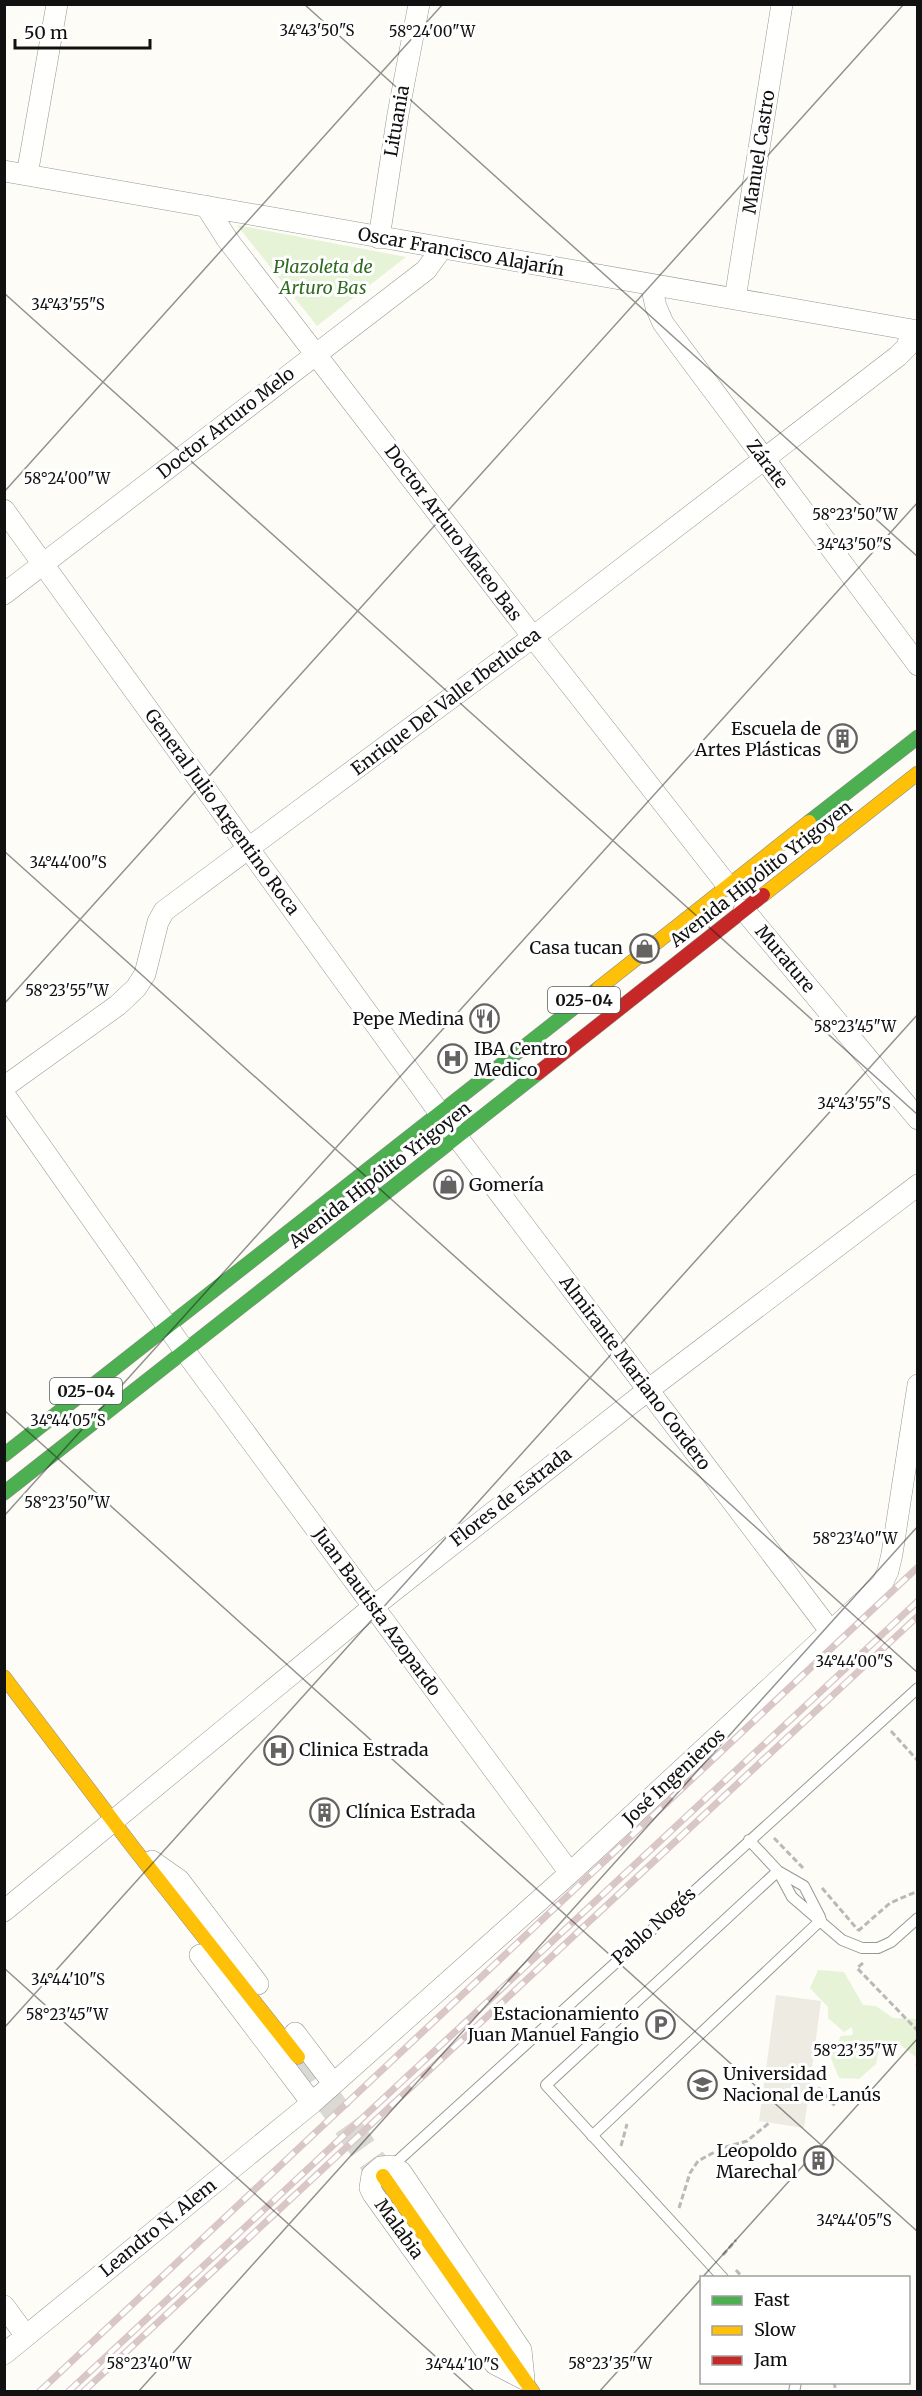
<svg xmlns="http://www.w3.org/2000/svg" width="922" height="2396" font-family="Merriweather,serif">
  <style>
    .green { fill: #e7f3d7 }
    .plaza { fill: #edebe2 }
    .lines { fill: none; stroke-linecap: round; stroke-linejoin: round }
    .secondary-tunnel { stroke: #dad9d4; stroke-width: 28; stroke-dasharray: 28 14; stroke-linecap: butt }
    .lane-casing { stroke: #979795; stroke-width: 12 }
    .street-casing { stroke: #979795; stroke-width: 22 }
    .fast-casing { stroke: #8e8d8b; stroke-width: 15 }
    .slow-casing { stroke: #8e8d8b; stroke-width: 15 }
    .jam-casing { stroke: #8e8d8b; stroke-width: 15 }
    .path { stroke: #b9b9b8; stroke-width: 3; stroke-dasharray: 6 3; stroke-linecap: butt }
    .lane { stroke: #fffffe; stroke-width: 10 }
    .street { stroke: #fffffe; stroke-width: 21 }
    .fast { stroke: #4caf50; stroke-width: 14 }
    .slow { stroke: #ffc107; stroke-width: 14 }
    .jam { stroke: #c62828; stroke-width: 14 }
    .rail-casing { stroke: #d9c6c7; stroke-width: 7 }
    .rail { stroke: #fff; stroke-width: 4.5; stroke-dasharray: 14; stroke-linecap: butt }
    .ticks { fill: none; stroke: #111; stroke-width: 1.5; stroke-opacity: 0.45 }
    .labels { text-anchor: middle; stroke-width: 6; stroke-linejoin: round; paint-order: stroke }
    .shield { fill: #fff; stroke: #585858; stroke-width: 1.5 }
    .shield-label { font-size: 16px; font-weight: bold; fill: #111 }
    .street-label { font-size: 18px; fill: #111; stroke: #fff }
    .park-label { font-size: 18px; font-style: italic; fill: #2f6b1f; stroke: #fff }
    .poi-label { font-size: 18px; fill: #111; stroke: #fff; text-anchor: end }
    .ticks-label { font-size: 15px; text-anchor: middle; fill: #111; stroke: #fff; stroke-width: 6; stroke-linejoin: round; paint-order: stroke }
  </style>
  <rect width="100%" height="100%" fill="#fdfcf7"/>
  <path class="green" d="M 237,225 L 406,257 L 317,326 Z
    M 818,1970 L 844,1972 L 863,2005 L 876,2006 L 893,2018 L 917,2019 L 917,2058 L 898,2043 L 889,2050 L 879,2050 L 876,2064 L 859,2079 L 839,2078 L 830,2056 L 841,2036 L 853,2035 L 852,2027 L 844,2032 L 828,2018 L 828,2007 L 810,1988 Z"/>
  <path class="plaza" d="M 776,1995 L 821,2001 L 804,2128 L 759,2121 Z"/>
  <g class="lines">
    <path class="secondary-tunnel" d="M 298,2057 L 383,2176"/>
    <defs>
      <path id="lane" d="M 749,1840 L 778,1871 L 792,1897 L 842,1940 L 862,1948 L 878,1948 L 891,1942 L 918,1918
        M 778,1871 L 804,1886 L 820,1917
        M 592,2136 L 821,1920
        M 392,2166 L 918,1688
        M 723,2278 L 546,2085 L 778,1871
        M 794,2392 L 796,2382"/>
      <path id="street" d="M 4,171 L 918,331
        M 27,175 L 57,4
        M 206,206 L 227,239 L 533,637 L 728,886
        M 379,238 L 398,114 L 419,4
        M 651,285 L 656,307 L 663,323 L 918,665
        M 735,299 L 782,4
        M 4,510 L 457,1137 L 831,1632
        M 4,594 L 426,270 L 442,248
        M 744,910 L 918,1119
        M 4,1087 L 118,1005 L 136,988 L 145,974 L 158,922 L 164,911 L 533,637 L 898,356 L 907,347 L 912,330
        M 4,1094 L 184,1350 L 570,1873
        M 152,1861 L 179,1880 L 258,1984
        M 4,1911 L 373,1607 L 648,1390 L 918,1185
        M 200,1955 L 312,2103
        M 295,2033 L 333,2083
        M 392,2166 L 401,2172 L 521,2350 L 524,2379 L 495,2364 L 373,2194 L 370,2188 L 372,2175 L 381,2167 Z
        M 4,2306 L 26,2336
        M 4,2354 L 312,2103 L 570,1873 L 882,1584 L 888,1571 L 892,1554 L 918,1385"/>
      <path id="fast" d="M 809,822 L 918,737
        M 4,1455 L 599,988
        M 4,1493 L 538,1073"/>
      <path id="slow" d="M 763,895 L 918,773
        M 599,988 L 809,822
        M 4,1677 L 132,1846 L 298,2057
        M 383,2176 L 533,2392"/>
      <path id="jam" d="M 538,1073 L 763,895"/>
    </defs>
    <use href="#lane" class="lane-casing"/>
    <use href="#street" class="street-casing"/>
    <use href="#fast" class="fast-casing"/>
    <use href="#slow" class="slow-casing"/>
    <use href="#jam" class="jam-casing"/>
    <path class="path" d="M 891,1731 L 918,1761
      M 774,1838 L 803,1868
      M 822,1888 L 858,1930
      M 858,1931 L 890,1903 L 918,1891
      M 863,1963 L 857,1968 L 918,2031
      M 916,2066 L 918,2065
      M 809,2088 L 820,2089 L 835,2106
      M 621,2146 L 627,2124
      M 679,2208 L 690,2173 L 698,2161 L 722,2148 L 747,2141 L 769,2123
      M 723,2255 L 736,2240
      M 736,2270 L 743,2278
      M 834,2382 L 836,2392"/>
    <use href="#lane" class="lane"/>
    <use href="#street" class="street"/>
    <use href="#fast" class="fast"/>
    <use href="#slow" class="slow"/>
    <use href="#jam" class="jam"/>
    <defs>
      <path id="rail" d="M 39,2392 L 918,1567
        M 68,2392 L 918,1601
        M 83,2392 L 918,1616"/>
    </defs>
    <use href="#rail" class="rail-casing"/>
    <use href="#rail" class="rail"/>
  </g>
  <path class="ticks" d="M 304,4 L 918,557M 4,293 L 918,1115M 4,492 L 443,4M 4,851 L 918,1673M 4,1004 L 904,4M 4,1410 L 918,2232M 4,1516 L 918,502M 4,1968 L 475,2392M 4,2028 L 918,1014M 138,2392 L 918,1526M 599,2392 L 918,2038"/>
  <defs>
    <symbol id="building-ring" viewBox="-11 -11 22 22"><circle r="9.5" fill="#fff" stroke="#646362" stroke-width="1.5"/><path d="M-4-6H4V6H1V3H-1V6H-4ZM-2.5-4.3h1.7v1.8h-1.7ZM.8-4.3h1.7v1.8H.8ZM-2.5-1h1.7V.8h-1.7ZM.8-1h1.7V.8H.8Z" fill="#646362"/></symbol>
    <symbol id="shop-ring" viewBox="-11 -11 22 22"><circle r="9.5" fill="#fff" stroke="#646362" stroke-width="1.5"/><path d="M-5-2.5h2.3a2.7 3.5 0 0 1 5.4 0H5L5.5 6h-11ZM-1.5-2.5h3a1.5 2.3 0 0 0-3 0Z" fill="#646362"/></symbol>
    <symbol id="restaurant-ring" viewBox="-11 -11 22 22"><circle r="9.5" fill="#fff" stroke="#646362" stroke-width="1.5"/><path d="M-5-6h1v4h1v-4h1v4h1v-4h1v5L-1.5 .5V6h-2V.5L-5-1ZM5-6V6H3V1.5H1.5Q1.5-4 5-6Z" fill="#646362"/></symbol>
    <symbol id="hospital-ring" viewBox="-11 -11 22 22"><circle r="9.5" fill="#fff" stroke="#646362" stroke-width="1.5"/><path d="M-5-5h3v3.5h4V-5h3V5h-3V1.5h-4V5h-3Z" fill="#646362"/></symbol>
    <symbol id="parking-ring" viewBox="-11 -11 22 22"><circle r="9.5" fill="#fff" stroke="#646362" stroke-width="1.5"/><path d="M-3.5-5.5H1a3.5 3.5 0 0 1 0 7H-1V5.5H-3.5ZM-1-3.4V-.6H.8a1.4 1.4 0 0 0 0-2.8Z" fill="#646362"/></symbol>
    <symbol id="university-ring" viewBox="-11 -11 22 22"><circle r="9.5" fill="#fff" stroke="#646362" stroke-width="1.5"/><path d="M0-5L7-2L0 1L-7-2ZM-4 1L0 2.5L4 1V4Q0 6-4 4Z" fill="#646362"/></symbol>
  </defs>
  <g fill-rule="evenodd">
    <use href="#building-ring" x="826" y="722" width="33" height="33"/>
    <use href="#shop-ring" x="628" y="932" width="33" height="33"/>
    <use href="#restaurant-ring" x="468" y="1002" width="33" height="33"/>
    <use href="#hospital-ring" x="436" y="1042" width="33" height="33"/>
    <use href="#shop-ring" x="432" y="1168" width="33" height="33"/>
    <use href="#hospital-ring" x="262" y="1734" width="33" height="33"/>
    <use href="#building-ring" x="308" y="1796" width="33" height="33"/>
    <use href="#parking-ring" x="644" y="2008" width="33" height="33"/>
    <use href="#university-ring" x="686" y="2068" width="33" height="33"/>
    <use href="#building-ring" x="802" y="2144" width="33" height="33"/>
  </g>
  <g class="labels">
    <g class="shield">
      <rect x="548" y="987" width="72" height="26" rx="4.5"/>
      <rect x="50" y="1378" width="72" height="26" rx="4.5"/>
    </g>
    <g class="shield-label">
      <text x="584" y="1006">025-04</text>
      <text x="86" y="1397">025-04</text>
    </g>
    <g class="street-label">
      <text transform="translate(397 121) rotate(-80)" y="6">Lituania</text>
      <text transform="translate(759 152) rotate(-81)" y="6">Manuel Castro</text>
      <text transform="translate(461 252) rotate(10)" y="6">Oscar Francisco Alajarín</text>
      <text transform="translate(226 423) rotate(-38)" y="6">Doctor Arturo Melo</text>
      <text transform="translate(767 464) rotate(53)" y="6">Zárate</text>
      <text transform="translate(453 533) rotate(53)" y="6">Doctor Arturo Mateo Bas</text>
      <text transform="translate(446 702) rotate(-37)" y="6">Enrique Del Valle Iberlucea</text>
      <text transform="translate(222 812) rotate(54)" y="6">General Julio Argentino Roca</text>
      <text transform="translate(761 874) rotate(-38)" y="6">Avenida Hipólito Yrigoyen</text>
      <text transform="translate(785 959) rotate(50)" y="6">Murature</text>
      <text transform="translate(380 1175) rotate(-38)" y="6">Avenida Hipólito Yrigoyen</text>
      <text transform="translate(635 1373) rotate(53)" y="6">Almirante Mariano Cordero</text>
      <text transform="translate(511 1497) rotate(-38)" y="6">Flores de Estrada</text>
      <text transform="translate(377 1612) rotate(54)" y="6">Juan Bautista Azopardo</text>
      <text transform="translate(674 1777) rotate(-43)" y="6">José Ingenieros</text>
      <text transform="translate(654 1926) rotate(-42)" y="6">Pablo Nogés</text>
      <text transform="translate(158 2228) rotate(-39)" y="6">Leandro N. Alem</text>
      <text transform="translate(399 2229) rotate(54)" y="6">Malabia</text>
    </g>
    <g class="park-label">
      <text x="323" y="273">Plazoleta de<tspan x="323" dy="21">Arturo Bas</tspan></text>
    </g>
    <g class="poi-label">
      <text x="821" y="735">Escuela de<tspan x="821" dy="21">Artes Plásticas</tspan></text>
      <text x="623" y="954">Casa tucan</text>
      <text x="464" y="1025">Pepe Medina</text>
      <text x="474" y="1055" text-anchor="start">IBA Centro<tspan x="474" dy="21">Medico</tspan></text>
      <text x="469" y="1191" text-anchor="start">Gomería</text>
      <text x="299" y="1756" text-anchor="start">Clinica Estrada</text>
      <text x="346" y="1818" text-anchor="start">Clínica Estrada</text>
      <text x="639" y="2020">Estacionamiento<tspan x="639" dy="21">Juan Manuel Fangio</tspan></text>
      <text x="723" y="2080" text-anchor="start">Universidad<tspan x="723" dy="21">Nacional de Lanús</tspan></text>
      <text x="797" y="2157">Leopoldo<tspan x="797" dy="21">Marechal</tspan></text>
    </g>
  </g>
  <g class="ticks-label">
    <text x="317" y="36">34°43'50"S</text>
    <text x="432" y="37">58°24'00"W</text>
    <text x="68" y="310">34°43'55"S</text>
    <text x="67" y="484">58°24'00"W</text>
    <text x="855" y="520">58°23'50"W</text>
    <text x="854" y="550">34°43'50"S</text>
    <text x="68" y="868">34°44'00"S</text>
    <text x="67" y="996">58°23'55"W</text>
    <text x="855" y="1032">58°23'45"W</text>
    <text x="854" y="1109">34°43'55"S</text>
    <text x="68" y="1426">34°44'05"S</text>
    <text x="67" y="1508">58°23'50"W</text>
    <text x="855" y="1544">58°23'40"W</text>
    <text x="854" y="1667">34°44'00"S</text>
    <text x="68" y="1985">34°44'10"S</text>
    <text x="67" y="2020">58°23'45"W</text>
    <text x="855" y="2056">58°23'35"W</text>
    <text x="854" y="2226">34°44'05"S</text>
    <text x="149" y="2369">58°23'40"W</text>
    <text x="610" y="2369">58°23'35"W</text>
    <text x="462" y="2370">34°44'10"S</text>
  </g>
  <rect width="922" height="2396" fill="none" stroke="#111111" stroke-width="12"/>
  <rect x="700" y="2276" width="210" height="108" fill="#ffffff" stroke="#a0a0a0" stroke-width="1.5"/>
  <rect x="712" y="2296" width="30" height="9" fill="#4caf50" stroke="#a0a0a0" stroke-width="1.5"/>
  <text x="754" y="2306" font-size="18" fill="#111111">Fast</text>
  <rect x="712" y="2326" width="30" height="9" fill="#ffc107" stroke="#a0a0a0" stroke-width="1.5"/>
  <text x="754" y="2336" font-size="18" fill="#111111">Slow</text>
  <rect x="712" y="2356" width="30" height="9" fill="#c62828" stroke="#a0a0a0" stroke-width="1.5"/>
  <text x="754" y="2366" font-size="18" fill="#111111">Jam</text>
  <path d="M15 39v9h135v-9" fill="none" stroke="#111111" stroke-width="3"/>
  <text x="24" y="39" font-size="18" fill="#111111" stroke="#ffffff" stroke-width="4.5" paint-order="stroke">50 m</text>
</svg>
